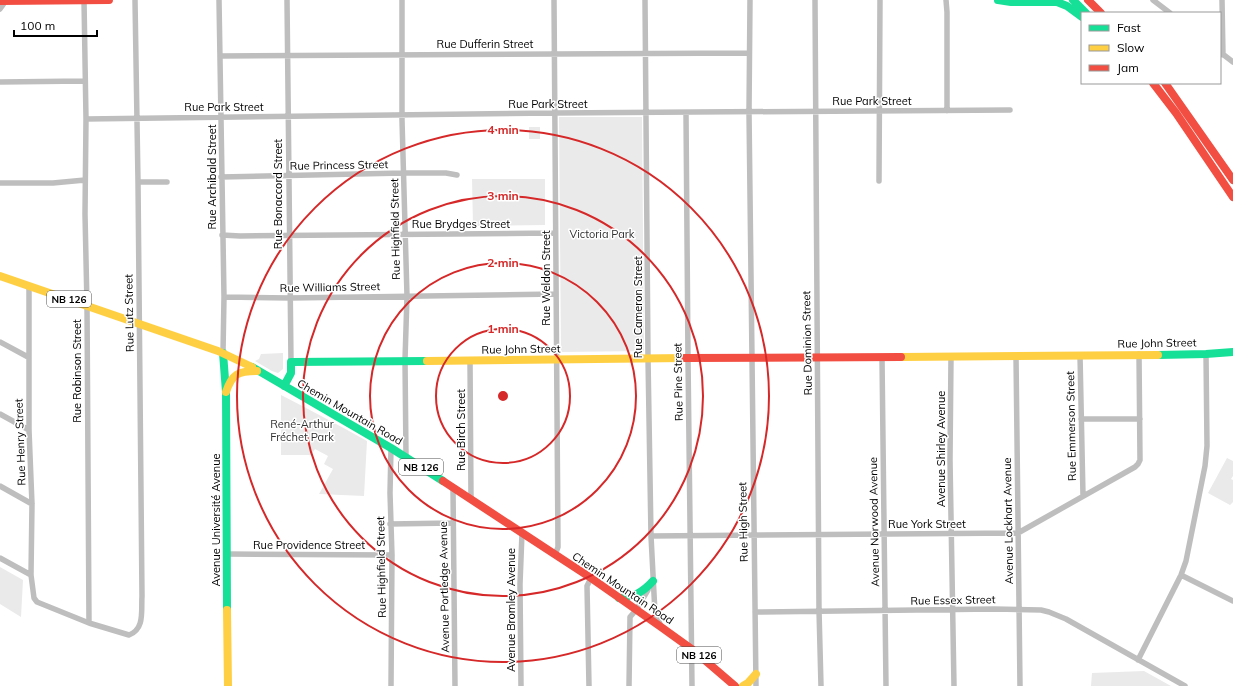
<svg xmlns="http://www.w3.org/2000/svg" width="1233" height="686" font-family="Mulish,sans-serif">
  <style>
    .green { fill: #eaeaea }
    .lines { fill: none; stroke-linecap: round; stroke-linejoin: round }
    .street { stroke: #bebebe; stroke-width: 5.5 }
    .fast { stroke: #16e098; stroke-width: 8 }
    .slow { stroke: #ffcf43; stroke-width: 8 }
    .jam { stroke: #f24e42; stroke-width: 8 }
    .ring { fill: none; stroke: #d62828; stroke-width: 2 }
    .labels { text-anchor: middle; stroke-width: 3; stroke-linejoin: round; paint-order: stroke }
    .shield { fill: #fff; stroke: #4c4c4c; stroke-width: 1 }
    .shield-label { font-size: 10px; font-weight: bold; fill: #000 }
    .street-label { font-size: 11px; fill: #000; stroke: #fff }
    .park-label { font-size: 11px; fill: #303030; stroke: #fff }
    .centre { fill: #d62828; stroke: #fff; stroke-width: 2 }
    .ring-label { font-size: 12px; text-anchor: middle; font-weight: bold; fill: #d62828; stroke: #fff; stroke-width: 3; stroke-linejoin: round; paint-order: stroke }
  </style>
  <rect width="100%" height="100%" fill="#fff"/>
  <path class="green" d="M 559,117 L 642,117 L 644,351 L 561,352 Z
    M 529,127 L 540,127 L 540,139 L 529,139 Z
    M 472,179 L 545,179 L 545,225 L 473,226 Z
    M 283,353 L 283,369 L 278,373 L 272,371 L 255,361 L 259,359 L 261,354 Z
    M 281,395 C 310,410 339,425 367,441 L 364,496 L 319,494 L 333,469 L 324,464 L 328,456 L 315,449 L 311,455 L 281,455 Z
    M 1227,458 L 1233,461 L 1233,476 L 1231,479 L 1233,480 L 1233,502 L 1230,505 L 1208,493 Z
    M 0,567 L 23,580 L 21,617 L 0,604 Z
    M 1144,671 L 1171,686 L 1091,686 L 1092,673 Z"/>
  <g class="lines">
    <path class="street" d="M 84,0 L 86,119 L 85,214 L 87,305 L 89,623
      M 219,0 L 224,297 L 223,353
      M 287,0 L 291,362
      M 402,0 L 402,120 L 407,296 L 405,360 L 406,457
      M 554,0 L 558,547 L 555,555
      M 645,0 L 648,358 L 651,536 L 655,613 L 660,624
      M 750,0 L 749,112 L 756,686
      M 815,0 L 819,610 L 821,686
      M 946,0 L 947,12 L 947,111
      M 1153,0 L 1170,13
      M 1222,0 L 1223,55
      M 0,9 L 5,2
      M 1220,52 L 1233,62
      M 221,56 L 749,53
      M 0,82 L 85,81
      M 686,113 L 688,359 L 692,686
      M 86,119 L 554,113 L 1010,110
      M 221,177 L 404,173 L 446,173 L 457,175
      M 879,181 L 880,0
      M 138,182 L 167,182
      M 0,183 L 53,183 L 85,180
      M 222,235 L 240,236 L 555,233
      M 29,286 L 29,430 L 32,504 L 31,575 L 34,598 L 37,602 L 89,623 L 129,635 C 145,629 141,611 142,596 L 138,182 L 135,0
      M 224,297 L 290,298 L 556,294
      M 0,342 L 28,357
      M 1080,355 L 1083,496
      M 1016,356 L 1020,686
      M 951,357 L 950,460 L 954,686
      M 882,358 L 886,686
      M 470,360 L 471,499
      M 0,414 L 29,430
      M 1081,419 L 1140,419
      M 0,486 L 32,504
      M 453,488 L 455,686
      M 390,524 L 453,523
      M 651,536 L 1018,533 L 1135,467 L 1138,464 L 1140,460 L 1139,354
      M 227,554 L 392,555
      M 0,558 L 31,575
      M 1181,575 L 1233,601
      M 755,612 L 994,609 L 1041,610 L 1049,612 L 1066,619 L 1185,686
      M 1138,660 L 1181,575 L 1186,561 L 1205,466 L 1207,446 L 1206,354
      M 391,686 L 392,555 L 390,493 L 391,448
      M 521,686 L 520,584 L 522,533
      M 589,686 L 587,586 L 591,578
      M 629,686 L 630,617 L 636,610 L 648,590"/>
    <path class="fast" d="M 998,0 L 1011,2 L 1057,2 L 1067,6 L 1082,17
      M 1073,0 L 1086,13
      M 223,353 L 226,392 L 227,610
      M 1158,355 L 1206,354 L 1233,352
      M 252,367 L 391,448 L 443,481
      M 284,386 L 291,373 L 291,362 L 427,361
      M 619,598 C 634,597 643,592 653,581"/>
    <path class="slow" d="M 0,276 L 218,351 L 252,367
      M 901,357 L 1158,355
      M 427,361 L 685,358
      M 226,392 C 232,374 238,371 257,371
      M 227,610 L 228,686
      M 743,686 L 748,683 L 756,674"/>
    <path class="jam" d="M 1088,0 L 1101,13
      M 0,1 L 109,0
      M 1153,83 L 1176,113 L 1233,197
      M 1165,83 L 1233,180
      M 685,358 L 901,357
      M 443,481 L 591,578 L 661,627 L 693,650 L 735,686"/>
  </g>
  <g class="ring">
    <circle cx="503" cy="396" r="67"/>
    <circle cx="503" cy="396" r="133"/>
    <circle cx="503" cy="396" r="200"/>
    <circle cx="503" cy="396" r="266"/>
  </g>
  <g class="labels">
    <g class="shield">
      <rect x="47" y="291" width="44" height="16" rx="3"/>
      <rect x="399" y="459" width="44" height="16" rx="3"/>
      <rect x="677" y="647" width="44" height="16" rx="3"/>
    </g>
    <g class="shield-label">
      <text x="69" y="303">NB 126</text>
      <text x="421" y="471">NB 126</text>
      <text x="699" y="659">NB 126</text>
    </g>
    <g class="street-label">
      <text x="485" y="48">Rue Dufferin Street</text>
      <text x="872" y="105">Rue Park Street</text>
      <text x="548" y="108">Rue Park Street</text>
      <text x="224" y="111">Rue Park Street</text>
      <text transform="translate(339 165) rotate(-1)" y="4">Rue Princess Street</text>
      <text transform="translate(212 177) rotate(-90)" y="4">Rue Archibald Street</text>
      <text transform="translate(278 194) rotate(-90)" y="4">Rue Bonaccord Street</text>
      <text x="461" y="228">Rue Brydges Street</text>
      <text transform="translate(395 229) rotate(-91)" y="4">Rue Highfield Street</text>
      <text transform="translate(546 278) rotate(-90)" y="4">Rue Weldon Street</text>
      <text transform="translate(330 287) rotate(-1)" y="4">Rue Williams Street</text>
      <text transform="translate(638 307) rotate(-90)" y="4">Rue Cameron Street</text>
      <text transform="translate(129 313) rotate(-91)" y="4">Rue Lutz Street</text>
      <text transform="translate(807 343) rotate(-91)" y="4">Rue Dominion Street</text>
      <text transform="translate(1157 343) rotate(-1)" y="4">Rue John Street</text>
      <text transform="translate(521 349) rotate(-1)" y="4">Rue John Street</text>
      <text transform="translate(77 371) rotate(-90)" y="4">Rue Robinson Street</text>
      <text transform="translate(678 382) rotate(-91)" y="4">Rue Pine Street</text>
      <text transform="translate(350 412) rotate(30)" y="4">Chemin Mountain Road</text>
      <text transform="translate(1071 426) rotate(-91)" y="4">Rue Emmerson Street</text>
      <text transform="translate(461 430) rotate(-90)" y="4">Rue Birch Street</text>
      <text transform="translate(20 442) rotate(-92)" y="4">Rue Henry Street</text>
      <text transform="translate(941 449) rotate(-90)" y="4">Avenue Shirley Avenue</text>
      <text transform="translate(216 520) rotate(-90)" y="4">Avenue Université Avenue</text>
      <text transform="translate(1008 521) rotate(-91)" y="4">Avenue Lockhart Avenue</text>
      <text transform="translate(743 522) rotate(-91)" y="4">Rue High Street</text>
      <text transform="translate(874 522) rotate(-91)" y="4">Avenue Norwood Avenue</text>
      <text x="927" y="528">Rue York Street</text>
      <text x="309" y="549">Rue Providence Street</text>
      <text transform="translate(381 567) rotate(-91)" y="4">Rue Highfield Street</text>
      <text transform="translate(444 587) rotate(-91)" y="4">Avenue Portledge Avenue</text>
      <text transform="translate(623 588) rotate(34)" y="4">Chemin Mountain Road</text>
      <text transform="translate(953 600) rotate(-1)" y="4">Rue Essex Street</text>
      <text transform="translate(511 610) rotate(-90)" y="4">Avenue Bromley Avenue</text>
    </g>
    <g class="park-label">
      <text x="602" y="238">Victoria Park</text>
      <text x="302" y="428">René-Arthur<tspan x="302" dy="13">Fréchet Park</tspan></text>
    </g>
  </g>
  <circle cx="503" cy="396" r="6" class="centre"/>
  <g class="ring-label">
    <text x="503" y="134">4 min</text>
    <text x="503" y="200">3 min</text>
    <text x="503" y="267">2 min</text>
    <text x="503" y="333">1 min</text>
  </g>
  <rect x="1081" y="12" width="140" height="72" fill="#ffffff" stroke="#999999"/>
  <rect x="1089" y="25" width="20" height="6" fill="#16e098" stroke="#999999"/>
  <text x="1117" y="32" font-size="12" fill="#000000">Fast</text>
  <rect x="1089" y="45" width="20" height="6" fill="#ffcf43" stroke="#999999"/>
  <text x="1117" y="52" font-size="12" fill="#000000">Slow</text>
  <rect x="1089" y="65" width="20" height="6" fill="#f24e42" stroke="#999999"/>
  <text x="1117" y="72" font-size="12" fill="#000000">Jam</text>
  <path d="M14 30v6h83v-6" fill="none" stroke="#000000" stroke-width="2"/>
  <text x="20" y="30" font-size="12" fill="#000000" stroke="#ffffff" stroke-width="3" paint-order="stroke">100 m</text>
</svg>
